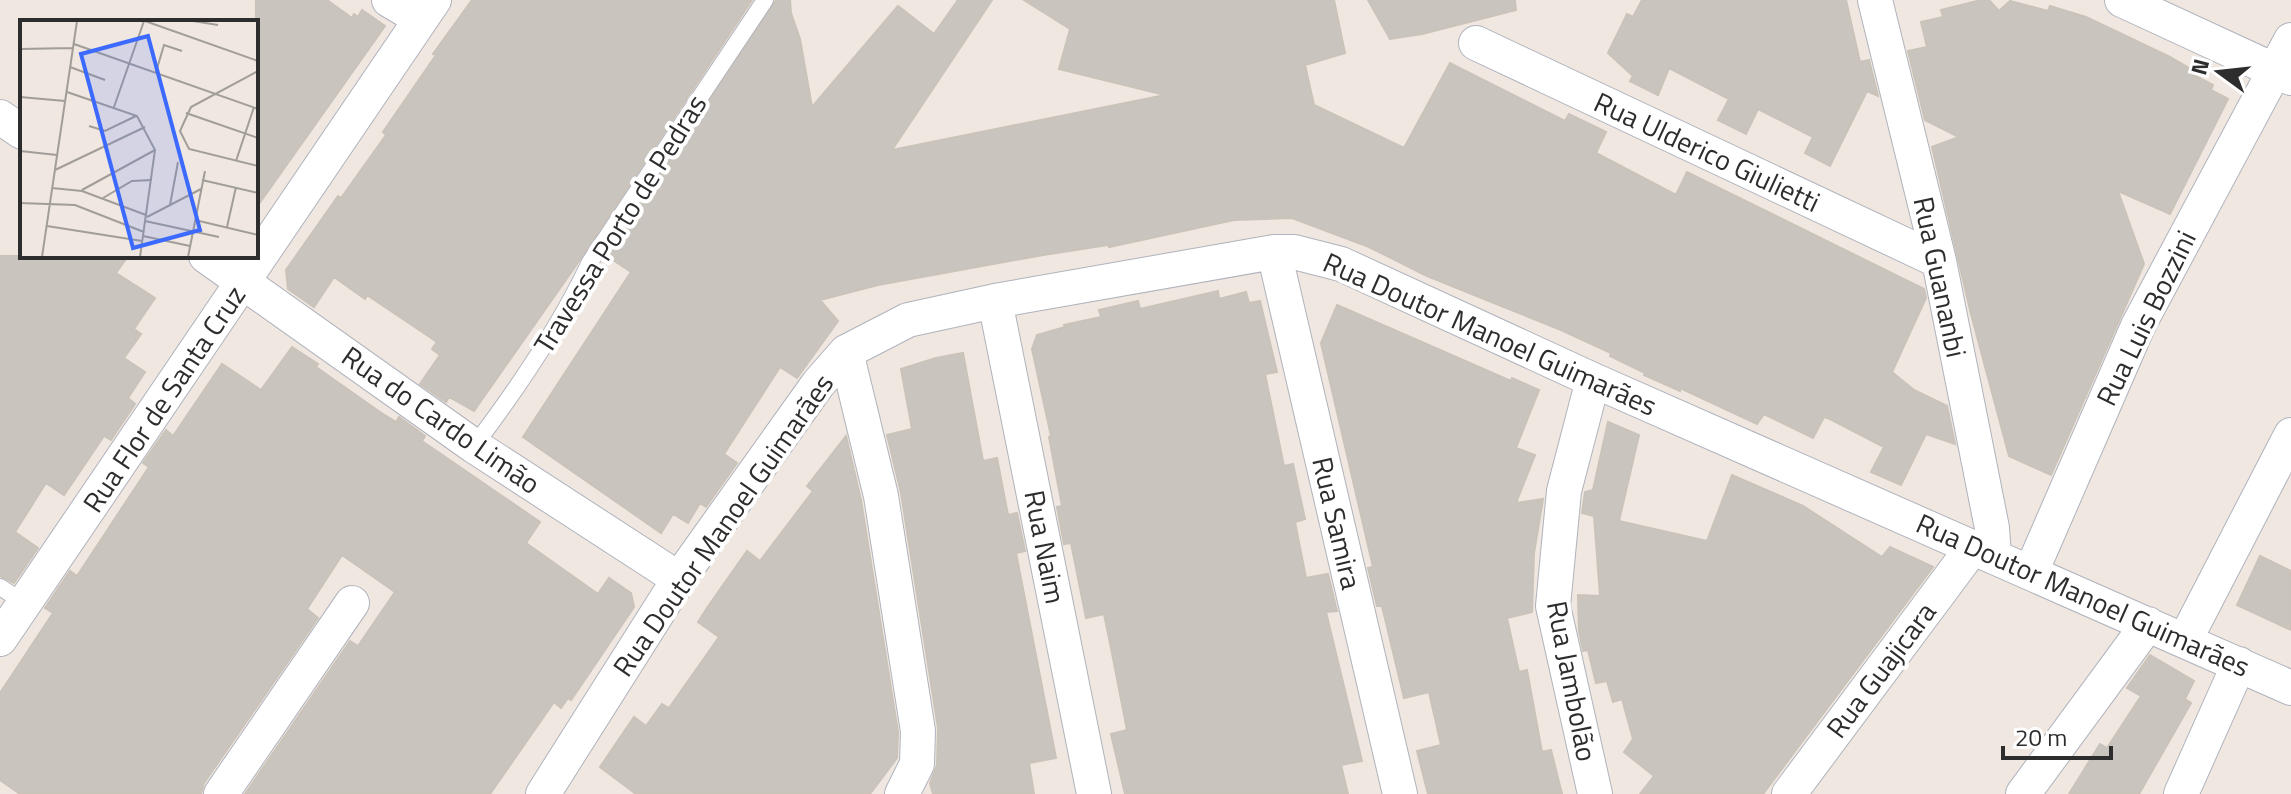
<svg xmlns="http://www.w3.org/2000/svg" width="2291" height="794" font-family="'Titillium Web',sans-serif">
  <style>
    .building { fill: #cac4bf; stroke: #cac3b9; stroke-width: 2 }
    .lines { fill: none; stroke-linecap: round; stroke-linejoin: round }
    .service-casing { stroke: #b0b3bd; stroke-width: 18 }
    .minor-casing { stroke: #b0b3bd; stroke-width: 36 }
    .service { stroke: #fff; stroke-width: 16 }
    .minor { stroke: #fff; stroke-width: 34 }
    .labels { text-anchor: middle; stroke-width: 8; stroke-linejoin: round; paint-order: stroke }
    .street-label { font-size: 28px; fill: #2d2d2d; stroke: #fff }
    .inset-road { fill: none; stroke: #a19d98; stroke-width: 2 }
    .view { fill: #3d6afe; fill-opacity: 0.15; stroke: #3d6afe; stroke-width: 4 }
    .inset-edge { fill: none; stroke: #2d2d2d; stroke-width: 4 }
  </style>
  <rect width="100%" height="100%" fill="#efe7e0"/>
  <path class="building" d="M 256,0 L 327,0 L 352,18 L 354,14 L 358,17 L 362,10 L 385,26 L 256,208 Z
    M 472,0 L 752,0 L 577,264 L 474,411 L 449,397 L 446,402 L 420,384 L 440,355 L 432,349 L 437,342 L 367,295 L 365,299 L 334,277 L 314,307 L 288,289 L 286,270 L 338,196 L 341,198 L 386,135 L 383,132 L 436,55 L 433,54 Z
    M 776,0 L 790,0 L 791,13 L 800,39 L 812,107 L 898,6 L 934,34 L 958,0 L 992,0 L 892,150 L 1165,95 L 1059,69 L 1070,29 L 1024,0 L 1334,0 L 1345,53 L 1305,65 L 1314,105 L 1404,148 L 1450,63 L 1565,121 L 1569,114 L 1606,132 L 1596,153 L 1676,195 L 1687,172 L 1924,289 L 1926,298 L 1892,372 L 1914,390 L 1947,406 L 1955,444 L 1926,434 L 1901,485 L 1871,472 L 1884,447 L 1830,419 L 1824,417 L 1813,438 L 1764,414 L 1757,424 L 1680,388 L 1680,391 L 1644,375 L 1645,373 L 1610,356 L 1611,353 L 1561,330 L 1427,276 L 1369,247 L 1292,218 L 1234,220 L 1109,247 L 1108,245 L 1043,255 L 878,285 L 820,300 L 838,321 L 797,378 L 780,367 L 724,454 L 737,463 L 706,507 L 700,503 L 688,523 L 673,514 L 661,533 L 523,437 L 631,272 L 607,256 Z
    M 1368,0 L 1515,0 L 1516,10 L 1422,34 L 1390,39 Z
    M 1642,0 L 1846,0 L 1860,62 L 1869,60 L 1878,96 L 1867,91 L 1830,166 L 1805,153 L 1813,137 L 1758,109 L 1746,134 L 1718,120 L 1729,99 L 1669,68 L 1658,95 L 1630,81 L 1633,76 L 1608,53 L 1627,14 L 1633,17 Z
    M 1981,0 L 1989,0 L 1999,11 L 2010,1 L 2048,11 L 2050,6 L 2086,17 L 2170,57 L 2189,68 L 2188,72 L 2213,85 L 2211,90 L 2228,99 L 2170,214 L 2118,191 L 2144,264 L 2051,475 L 2009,456 L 1971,314 L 1932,147 L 1959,137 L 1925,120 L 1908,51 L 1927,47 L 1921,22 L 1943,17 L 1941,10 Z
    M 0,256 L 128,256 L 116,273 L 155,298 L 134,329 L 141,334 L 124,358 L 145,372 L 128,398 L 135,404 L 111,440 L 104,436 L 64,495 L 46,483 L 15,532 L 38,548 L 14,583 L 0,576 Z
    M 1218,291 L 1219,299 L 1246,292 L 1249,303 L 1260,301 L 1277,372 L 1265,374 L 1284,466 L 1293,464 L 1305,519 L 1295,522 L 1306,578 L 1328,574 L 1337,611 L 1326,612 L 1362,761 L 1341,765 L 1348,794 L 1125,794 L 1111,734 L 1127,730 L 1112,653 L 1104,614 L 1086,618 L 1071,543 L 1064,544 L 1057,507 L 1062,506 L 1049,437 L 1051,436 L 1032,349 L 1037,335 L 1065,327 L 1064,325 L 1101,317 L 1099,310 L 1138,301 L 1140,309 Z
    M 1337,305 L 1511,381 L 1512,378 L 1539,390 L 1516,448 L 1535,455 L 1516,503 L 1543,499 L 1534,553 L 1532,612 L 1507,618 L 1519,672 L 1527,670 L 1542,752 L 1551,750 L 1562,794 L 1428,794 L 1417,751 L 1441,745 L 1429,692 L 1404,698 L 1382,606 L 1377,606 L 1368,568 L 1373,567 L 1321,343 Z
    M 292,347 L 318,364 L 316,367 L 380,412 L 396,422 L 399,417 L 425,436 L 422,441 L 540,522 L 526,543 L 598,594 L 609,578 L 631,593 L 634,607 L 571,700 L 568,698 L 561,708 L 554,702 L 490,794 L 245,794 L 350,641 L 358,646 L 395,592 L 342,555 L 307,609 L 318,618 L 204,783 L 201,794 L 20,794 L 0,780 L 0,693 L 53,613 L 45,608 L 70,571 L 77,576 L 149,467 L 143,463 L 166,430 L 173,436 L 222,364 L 261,390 Z
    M 963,353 L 983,461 L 997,458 L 1008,515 L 1017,513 L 1025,551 L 1016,553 L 1056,758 L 1029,763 L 1034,794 L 933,794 L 930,783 L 937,765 L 938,728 L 901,493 L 887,435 L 912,429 L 901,369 L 936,358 Z
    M 1608,422 L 1639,435 L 1619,521 L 1707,541 L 1732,475 L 1803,506 L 1882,557 L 1890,547 L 1933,567 L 1763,794 L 1640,794 L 1654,776 L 1624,752 L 1633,739 L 1622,699 L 1613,702 L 1607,681 L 1596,683 L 1588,650 L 1583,651 L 1579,631 L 1578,595 L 1600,596 L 1594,516 L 1582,513 L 1585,492 L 1593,490 Z
    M 846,436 L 861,500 L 898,732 L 897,758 L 870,794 L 636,794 L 600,767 L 634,717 L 646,726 L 662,704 L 669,708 L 719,637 L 698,622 L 709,605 L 747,551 L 760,561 L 813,491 L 807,486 Z
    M 2260,556 L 2291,571 L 2291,630 L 2237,605 Z
    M 2150,655 L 2194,681 L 2185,699 L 2191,703 L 2139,794 L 2069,794 L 2100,744 L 2107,748 L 2141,696 L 2127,688 Z"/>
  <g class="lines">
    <defs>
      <path id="service" d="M 474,446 C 518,388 559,328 590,262 L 765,0
        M 0,587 L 25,603"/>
      <path id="minor" d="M 389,0 L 421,19
        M 1875,0 L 1939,261 L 1992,528 L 1994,556
        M 2122,0 L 2291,78
        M 1476,43 L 1939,261
        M 0,117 L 22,132
        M 1274,252 L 1400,794
        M 206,256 L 474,446 L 679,579
        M 995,301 L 1094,794
        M 846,352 L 881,496 L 918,731 L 917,764 L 902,794
        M 1593,380 L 1564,491 L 1553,606 L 1595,794
        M 2031,572 L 2138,326 L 2291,40
        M 0,639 L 434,0
        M 2185,640 L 2291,435
        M 221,794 L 352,603
        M 543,794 L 679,579 L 818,384 L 846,352 L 908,320 L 995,301 L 1274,252 L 1294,252 L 1341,264 L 1593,380 L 2291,688
        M 1789,794 L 1973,547
        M 2023,794 L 2148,624
        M 2181,794 L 2239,664"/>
    </defs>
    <use href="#service" class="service-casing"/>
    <use href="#minor" class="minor-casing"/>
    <use href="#service" class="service"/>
    <use href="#minor" class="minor"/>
  </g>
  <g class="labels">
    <g class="street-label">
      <text transform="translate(1707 152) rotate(25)" y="10">Rua Ulderico Giulietti</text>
      <text transform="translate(620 224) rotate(-58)" y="10">Travessa Porto de Pedras</text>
      <text transform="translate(1940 277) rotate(78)" y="10">Rua Guananbi</text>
      <text transform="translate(2146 318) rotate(-64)" y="10">Rua Luis Bozzini</text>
      <text transform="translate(1490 334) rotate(24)" y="10">Rua Doutor Manoel Guimarães</text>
      <text transform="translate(164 399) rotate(-56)" y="10">Rua Flor de Santa Cruz</text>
      <text transform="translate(441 420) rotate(35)" y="10">Rua do Cardo Limão</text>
      <text transform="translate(1337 523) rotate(77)" y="10">Rua Samira</text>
      <text transform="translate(723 525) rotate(-55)" y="10">Rua Doutor Manoel Guimarães</text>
      <text transform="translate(1045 547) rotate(79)" y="10">Rua Naim</text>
      <text transform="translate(2083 595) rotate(24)" y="10">Rua Doutor Manoel Guimarães</text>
      <text transform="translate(1881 670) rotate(-53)" y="10">Rua Guajicara</text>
      <text transform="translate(1572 681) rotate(79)" y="10">Rua Jambolão</text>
    </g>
  </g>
  <g transform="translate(20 20)">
    <rect width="238" height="238" fill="#efe7e0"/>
    <path class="inset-road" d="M 125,1 L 238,41M 173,1 L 198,5M 54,24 L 238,89M 0,29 L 53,28M 50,47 L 85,60M 238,51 L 171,87 L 160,111 L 169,129 L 238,146M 136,52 L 144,25 L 162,31M 47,72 L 117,96 L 135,130 L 120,237M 0,77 L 45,81M 94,87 L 124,1M 166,93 L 238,118M 69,106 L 85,111 L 116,96M 0,131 L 37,135M 216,141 L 234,87M 35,150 L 125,107M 182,160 L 238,173M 32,168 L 62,171 L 126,195M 62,170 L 135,130M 83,178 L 112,161 L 132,160M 0,183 L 55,185 L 124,212M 150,185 L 158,142M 127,197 L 181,169M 175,200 L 238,215M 125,201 L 199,217M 27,206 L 122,221M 207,207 L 216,167M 123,216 L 170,226M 22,237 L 57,1M 168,237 L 185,151"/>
    <path class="view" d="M 128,16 L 180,210 L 113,228 L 61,34 Z"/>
    <rect width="238" height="238" class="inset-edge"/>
  </g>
  <g transform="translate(2219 72) rotate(285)" stroke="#ffffff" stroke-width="6" paint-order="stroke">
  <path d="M0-6L14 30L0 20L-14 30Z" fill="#2d2d2d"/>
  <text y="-12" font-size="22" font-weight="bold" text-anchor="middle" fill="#2d2d2d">N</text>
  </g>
  <path d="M2003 746v12h108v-12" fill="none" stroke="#2d2d2d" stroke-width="4"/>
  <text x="2015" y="746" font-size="24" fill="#2d2d2d" stroke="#ffffff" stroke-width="6" paint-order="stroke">20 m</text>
</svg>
